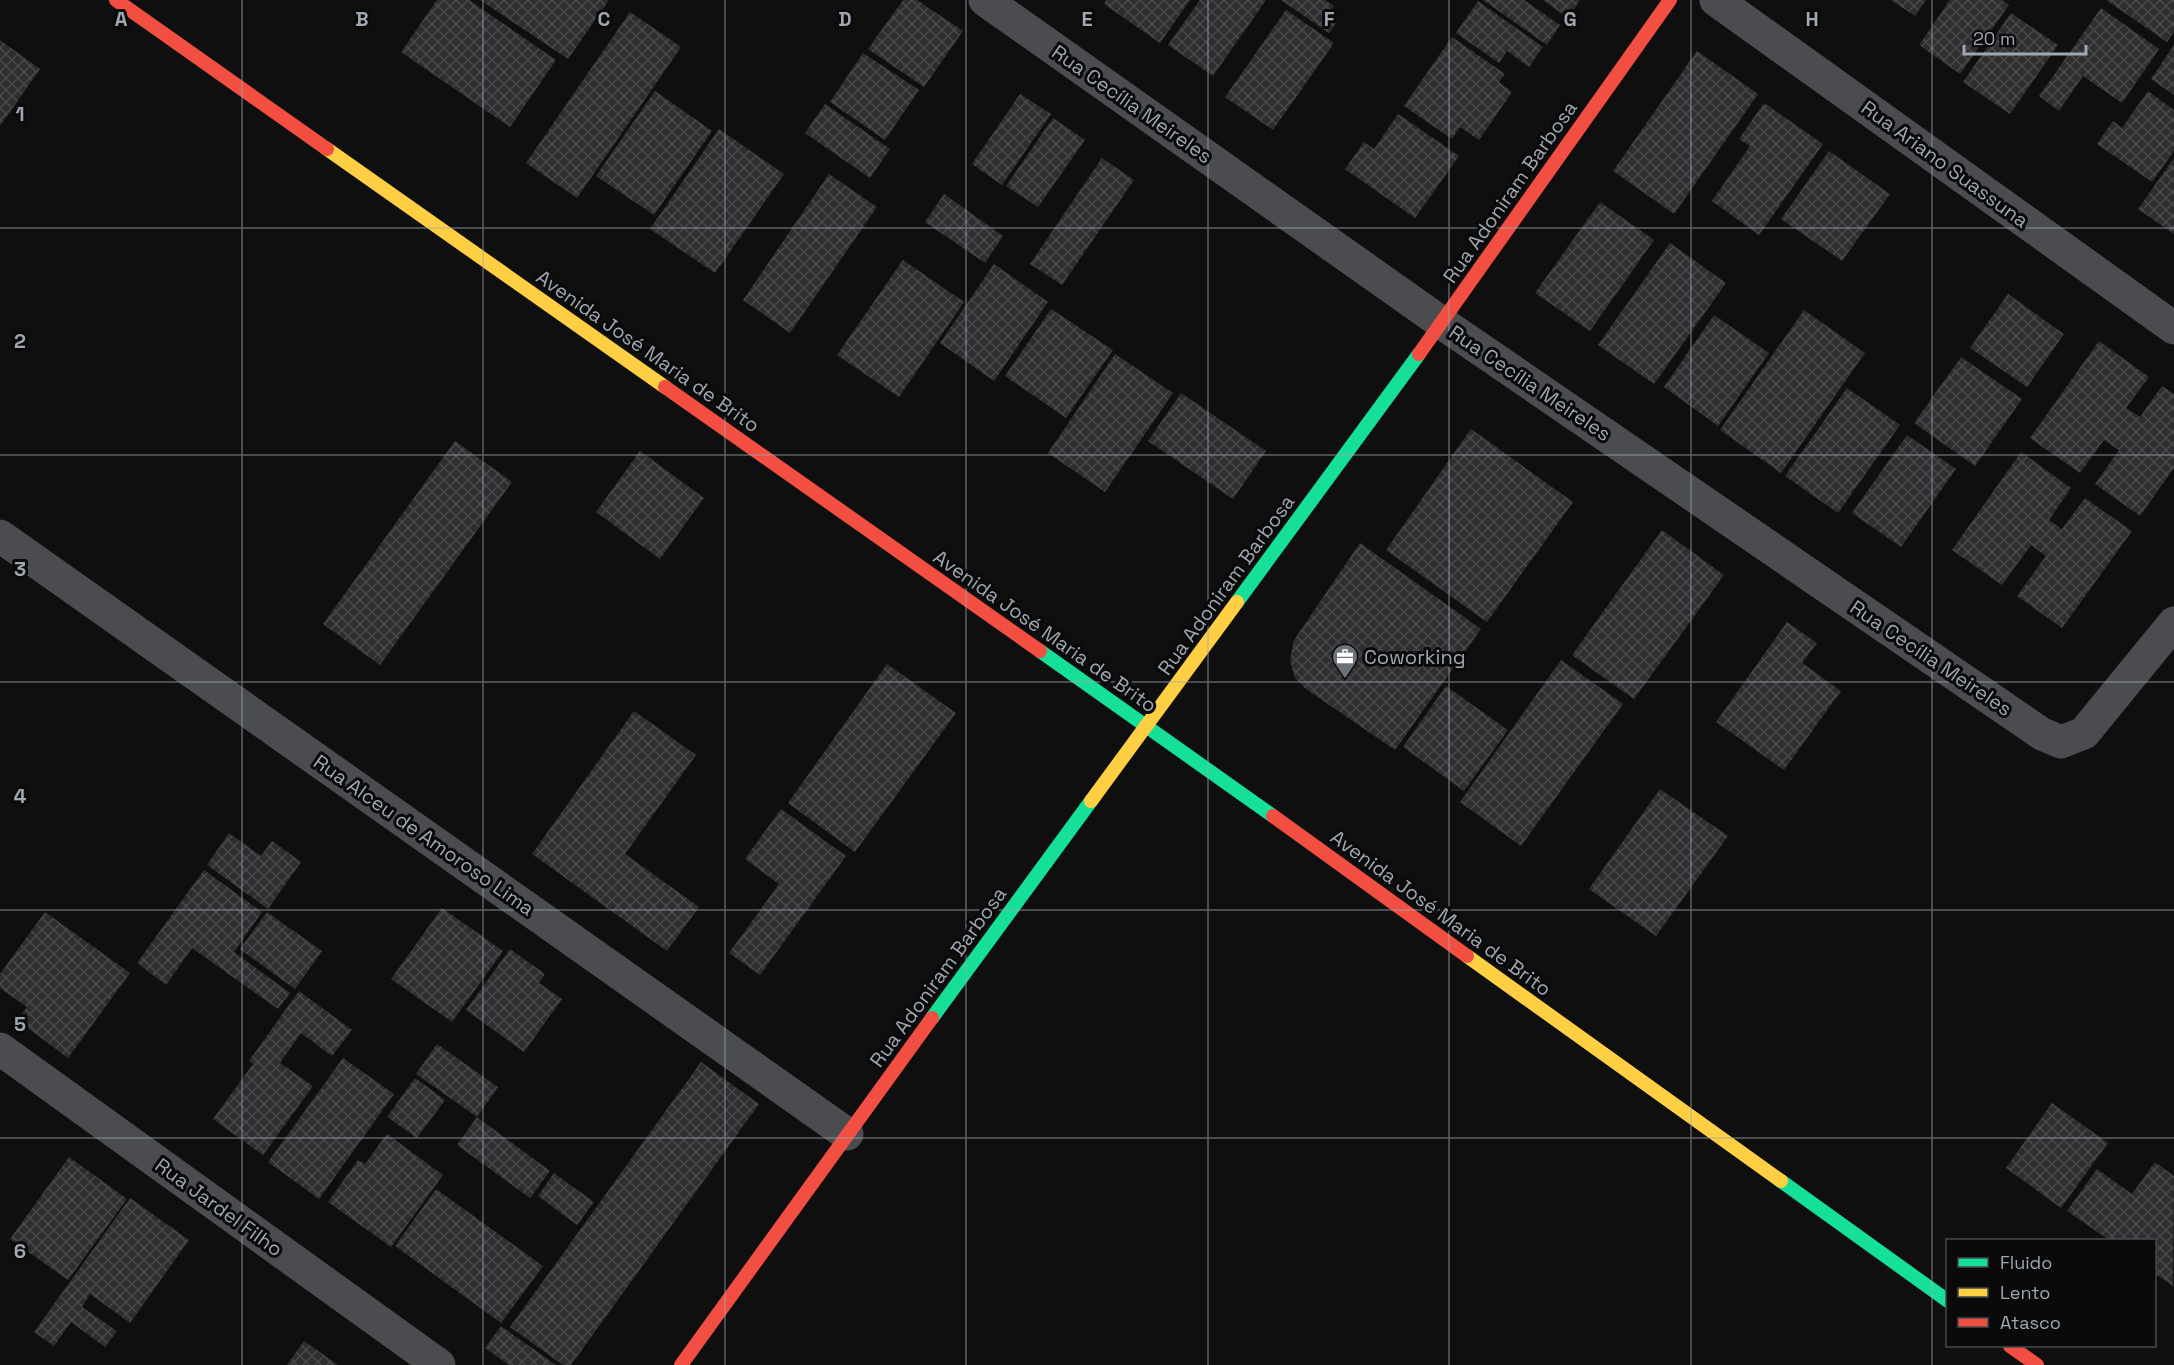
<svg xmlns="http://www.w3.org/2000/svg" width="2174" height="1365" font-family="'Space Grotesk',sans-serif">
  <style>
    .building { fill: url(#building-cross-hatch) }
    .lines { fill: none; stroke-linecap: round; stroke-linejoin: round }
    .street { stroke: #4a4c4f; stroke-width: 33 }
    .fast { stroke: #16e098; stroke-width: 14 }
    .slow { stroke: #ffcf43; stroke-width: 14 }
    .jam { stroke: #f24e42; stroke-width: 14 }
    .grid { fill: none; stroke: #9fa7b2; stroke-width: 1.5; stroke-opacity: 0.55 }
    .labels { text-anchor: middle; stroke-width: 6; stroke-linejoin: round; paint-order: stroke }
    .street-label { font-size: 20px; fill: #9fa7b2; stroke: #0a0a0b }
    .poi-label { font-size: 20px; fill: #9fa7b2; stroke: #0a0a0b; text-anchor: start }
    .grid-label { font-size: 20px; text-anchor: middle; font-weight: bold; fill: #9fa7b2; stroke: #0a0a0b; stroke-width: 6; stroke-linejoin: round; paint-order: stroke }
  </style>
  <defs>
    <pattern id="building-cross-hatch" width="8" height="8" patternUnits="userSpaceOnUse" patternTransform="scale(1.5)"><rect width="8" height="8" fill="#2e2e30"/><path d="M0 0l8 8M0 8l8-8" fill="none" stroke="#49494c"/></pattern>
  </defs>
  <rect width="100%" height="100%" fill="#0f0f10"/>
  <path class="building" d="M 437,0 L 469,0 L 556,60 L 510,127 L 401,52 Z
    M 480,0 L 609,0 L 568,59 Z
    M 903,0 L 917,0 L 963,31 L 924,87 L 868,49 Z
    M 1106,0 L 1190,0 L 1160,43 L 1104,4 Z
    M 1200,0 L 1266,0 L 1213,76 L 1168,45 Z
    M 1281,0 L 1325,0 L 1334,6 L 1327,16 L 1336,23 L 1329,33 Z
    M 1483,0 L 1524,0 L 1560,25 L 1547,45 Z
    M 1543,0 L 1580,0 L 1568,18 Z
    M 1891,0 L 1926,0 L 1915,16 Z
    M 1950,0 L 2002,0 L 2009,5 L 1960,74 L 1919,45 Z
    M 2106,0 L 2174,0 L 2174,32 L 2167,42 Z
    M 1478,1 L 1543,47 L 1529,67 L 1507,51 L 1499,63 L 1456,33 Z
    M 2101,8 L 2159,49 L 2122,103 L 2083,76 L 2059,111 L 2039,96 Z
    M 1286,10 L 1334,43 L 1273,130 L 1225,97 Z
    M 630,12 L 681,47 L 577,198 L 526,163 Z
    M 2011,13 L 2058,45 L 2010,114 L 1963,82 Z
    M 1452,37 L 1505,74 L 1499,82 L 1512,92 L 1479,140 L 1460,127 L 1452,139 L 1404,106 Z
    M 0,40 L 40,69 L 0,126 Z
    M 2174,45 L 2174,95 L 2151,79 Z
    M 1697,51 L 1758,94 L 1674,214 L 1613,171 Z
    M 863,53 L 919,90 L 885,140 L 830,102 Z
    M 655,91 L 712,131 L 654,215 L 596,176 Z
    M 2148,91 L 2174,110 L 2174,151 L 2152,182 L 2097,144 L 2113,121 L 2122,128 Z
    M 1020,94 L 1051,114 L 1002,185 L 972,164 Z
    M 1764,103 L 1823,144 L 1759,235 L 1712,201 L 1750,146 L 1739,139 Z
    M 825,104 L 890,149 L 870,178 L 805,133 Z
    M 1398,114 L 1459,156 L 1415,218 L 1345,169 L 1364,142 L 1374,149 Z
    M 1053,118 L 1085,140 L 1038,207 L 1006,186 Z
    M 719,129 L 784,174 L 715,273 L 650,229 Z
    M 1829,151 L 1890,194 L 1842,261 L 1781,219 Z
    M 1102,158 L 1134,180 L 1062,285 L 1030,264 Z
    M 2174,158 L 2174,234 L 2138,209 Z
    M 829,174 L 877,207 L 790,333 L 743,300 Z
    M 944,194 L 1003,236 L 985,263 L 925,222 Z
    M 1600,202 L 1654,240 L 1590,331 L 1535,293 Z
    M 1670,243 L 1726,283 L 1654,384 L 1598,345 Z
    M 903,260 L 964,302 L 899,397 L 837,355 Z
    M 994,264 L 1048,302 L 994,381 L 940,343 Z
    M 2008,294 L 2064,334 L 2027,387 L 1970,348 Z
    M 1051,309 L 1113,350 L 1066,418 L 1005,376 Z
    M 1804,310 L 1865,353 L 1781,473 L 1720,430 Z
    M 1714,315 L 1769,353 L 1718,426 L 1664,387 Z
    M 2099,341 L 2149,377 L 2126,408 L 2140,417 L 2162,386 L 2174,394 L 2174,468 L 2140,516 L 2095,484 L 2119,450 L 2104,440 L 2080,473 L 2030,438 Z
    M 1115,354 L 1173,393 L 1105,492 L 1048,453 Z
    M 1961,357 L 2022,399 L 1975,466 L 1914,423 Z
    M 1847,388 L 1900,425 L 1838,513 L 1785,476 Z
    M 1181,393 L 1266,451 L 1233,499 L 1148,441 Z
    M 1471,429 L 1573,502 L 1487,622 L 1386,550 Z
    M 1907,435 L 1956,469 L 1901,547 L 1852,513 Z
    M 455,441 L 512,482 L 380,665 L 323,624 Z
    M 640,451 L 704,498 L 660,559 L 596,512 Z
    M 2021,452 L 2071,488 L 2049,520 L 2062,529 L 2085,498 L 2132,531 L 2062,628 L 2017,596 L 2046,556 L 2031,545 L 2002,585 L 1952,550 Z
    M 1662,530 L 1724,575 L 1634,699 L 1572,655 Z
    M 1360,543 L 1481,629 L 1395,750 L 1306,689 L 1295,678 L 1290,660 L 1294,640 Z
    M 1787,622 L 1817,643 L 1802,663 L 1841,691 L 1784,770 L 1716,722 Z
    M 1561,660 L 1623,704 L 1521,846 L 1460,802 Z
    M 887,664 L 956,713 L 855,852 L 788,803 Z
    M 1446,686 L 1508,730 L 1464,791 L 1403,747 Z
    M 634,711 L 696,755 L 625,854 L 699,907 L 667,951 L 532,854 Z
    M 1660,789 L 1728,836 L 1656,936 L 1589,889 Z
    M 781,809 L 846,856 L 760,975 L 729,953 L 779,884 L 745,859 Z
    M 229,833 L 261,856 L 272,841 L 301,862 L 268,909 L 207,865 Z
    M 204,870 L 262,912 L 234,952 L 290,993 L 278,1009 L 192,948 L 166,985 L 137,963 Z
    M 442,908 L 503,951 L 452,1022 L 391,979 Z
    M 45,912 L 130,973 L 68,1058 L 17,1020 L 27,1007 L 0,988 L 0,974 Z
    M 267,912 L 322,951 L 295,989 L 240,949 Z
    M 510,949 L 545,974 L 539,983 L 562,999 L 524,1052 L 466,1010 Z
    M 299,991 L 352,1030 L 332,1056 L 301,1033 L 280,1063 L 313,1086 L 263,1155 L 213,1119 L 253,1064 L 249,1061 Z
    M 437,1044 L 498,1087 L 477,1117 L 416,1074 Z
    M 343,1058 L 394,1094 L 319,1199 L 268,1162 Z
    M 701,1062 L 759,1104 L 571,1365 L 563,1365 L 510,1327 Z
    M 415,1078 L 445,1100 L 417,1138 L 387,1117 Z
    M 2052,1103 L 2108,1143 L 2061,1208 L 2006,1168 Z
    M 477,1117 L 550,1171 L 530,1198 L 457,1145 Z
    M 387,1134 L 443,1175 L 391,1247 L 328,1202 L 358,1160 L 365,1164 Z
    M 69,1157 L 127,1199 L 68,1280 L 10,1239 Z
    M 2155,1162 L 2174,1176 L 2173,1286 L 2154,1273 L 2154,1240 L 2109,1240 L 2067,1211 L 2097,1169 L 2132,1194 Z
    M 554,1173 L 594,1202 L 577,1225 L 538,1196 Z
    M 436,1189 L 543,1266 L 501,1323 L 395,1246 Z
    M 130,1198 L 189,1240 L 130,1323 L 90,1294 L 82,1307 L 117,1331 L 105,1347 L 71,1322 L 54,1346 L 34,1332 Z
    M 501,1326 L 556,1365 L 509,1365 L 485,1348 Z
    M 304,1341 L 338,1365 L 287,1365 Z"/>
  <g class="lines">
    <path class="street" d="M 985,0 L 1442,323 L 2042,734 L 2061,742 L 2084,733 L 2174,623
      M 1716,0 L 2174,328
      M 0,536 L 847,1134
      M 0,1049 L 439,1365"/>
    <path class="fast" d="M 1237,602 L 1419,354
      M 1040,651 L 1273,816
      M 932,1018 L 1091,801
      M 1781,1181 L 1948,1301"/>
    <path class="slow" d="M 327,149 L 665,387
      M 1091,801 L 1237,602
      M 1467,956 L 1781,1181"/>
    <path class="jam" d="M 116,0 L 327,149
      M 1419,354 L 1670,0
      M 665,387 L 1040,651
      M 1273,816 L 1467,956
      M 2010,1346 L 2037,1365
      M 681,1365 L 932,1018"/>
  </g>
  <path class="grid" d="M 242,0 L 242,1365M 483,0 L 483,1365M 725,0 L 725,1365M 966,0 L 966,1365M 1208,0 L 1208,1365M 1449,0 L 1449,1365M 1691,0 L 1691,1365M 1932,0 L 1932,1365M 0,228 L 2174,228M 0,455 L 2174,455M 0,682 L 2174,682M 0,910 L 2174,910M 0,1138 L 2174,1138"/>
  <defs>
    <symbol id="office-pin" viewBox="-11 -11 22 30"><path d="M0 17L-7.5 6A9.5 9.5 0 1 1 7.5 6Z" fill="#6d7279" stroke="#0a0a0b"/><path d="M-6-3h4V-5.5h4V-3h4V5H-6ZM-1-4.5V-3h2v-1.5ZM-6 0V1H6V0Z" fill="#fff"/></symbol>
  </defs>
  <g fill-rule="evenodd">
    <use href="#office-pin" x="1330" y="642" width="30" height="40"/>
  </g>
  <g class="labels">
    <g class="street-label">
      <text transform="translate(1132 104) rotate(35)" y="7">Rua Cecília Meireles</text>
      <text transform="translate(1945 164) rotate(36)" y="7">Rua Ariano Suassuna</text>
      <text transform="translate(1510 192) rotate(-55)" y="7">Rua Adoniram Barbosa</text>
      <text transform="translate(648 351) rotate(35)" y="7">Avenida José Maria de Brito</text>
      <text transform="translate(1530 383) rotate(34)" y="7">Rua Cecília Meireles</text>
      <text transform="translate(1226 585) rotate(-54)" y="7">Rua Adoniram Barbosa</text>
      <text transform="translate(1045 631) rotate(35)" y="7">Avenida José Maria de Brito</text>
      <text transform="translate(1931 658) rotate(34)" y="7">Rua Cecília Meireles</text>
      <text transform="translate(424 835) rotate(35)" y="7">Rua Alceu de Amoroso Lima</text>
      <text transform="translate(1441 913) rotate(36)" y="7">Avenida José Maria de Brito</text>
      <text transform="translate(938 977) rotate(-54)" y="7">Rua Adoniram Barbosa</text>
      <text transform="translate(219 1207) rotate(36)" y="7">Rua Jardel Filho</text>
    </g>
    <g class="poi-label">
      <text x="1364" y="664">Coworking</text>
    </g>
  </g>
  <g class="grid-label">
    <text x="121" y="26">A</text>
    <text x="362" y="26">B</text>
    <text x="604" y="26">C</text>
    <text x="845" y="26">D</text>
    <text x="1087" y="26">E</text>
    <text x="1329" y="26">F</text>
    <text x="1570" y="26">G</text>
    <text x="1812" y="26">H</text>
    <text x="20" y="121">1</text>
    <text x="20" y="348">2</text>
    <text x="20" y="576">3</text>
    <text x="20" y="803">4</text>
    <text x="20" y="1031">5</text>
    <text x="20" y="1258">6</text>
  </g>
  <rect x="1946" y="1239" width="210" height="108" fill="#0a0a0b" stroke="#46494e" stroke-width="1.5"/>
  <rect x="1958" y="1258" width="30" height="9" fill="#16e098" stroke="#46494e" stroke-width="1.5"/>
  <text x="2000" y="1269" font-size="18" fill="#9fa7b2">Fluido</text>
  <rect x="1958" y="1288" width="30" height="9" fill="#ffcf43" stroke="#46494e" stroke-width="1.5"/>
  <text x="2000" y="1299" font-size="18" fill="#9fa7b2">Lento</text>
  <rect x="1958" y="1318" width="30" height="9" fill="#f24e42" stroke="#46494e" stroke-width="1.5"/>
  <text x="2000" y="1329" font-size="18" fill="#9fa7b2">Atasco</text>
  <path d="M1964 45v9h122v-9" fill="none" stroke="#9fa7b2" stroke-width="3"/>
  <text x="1973" y="45" font-size="18" fill="#9fa7b2" stroke="#0a0a0b" stroke-width="4.5" paint-order="stroke">20 m</text>
</svg>
